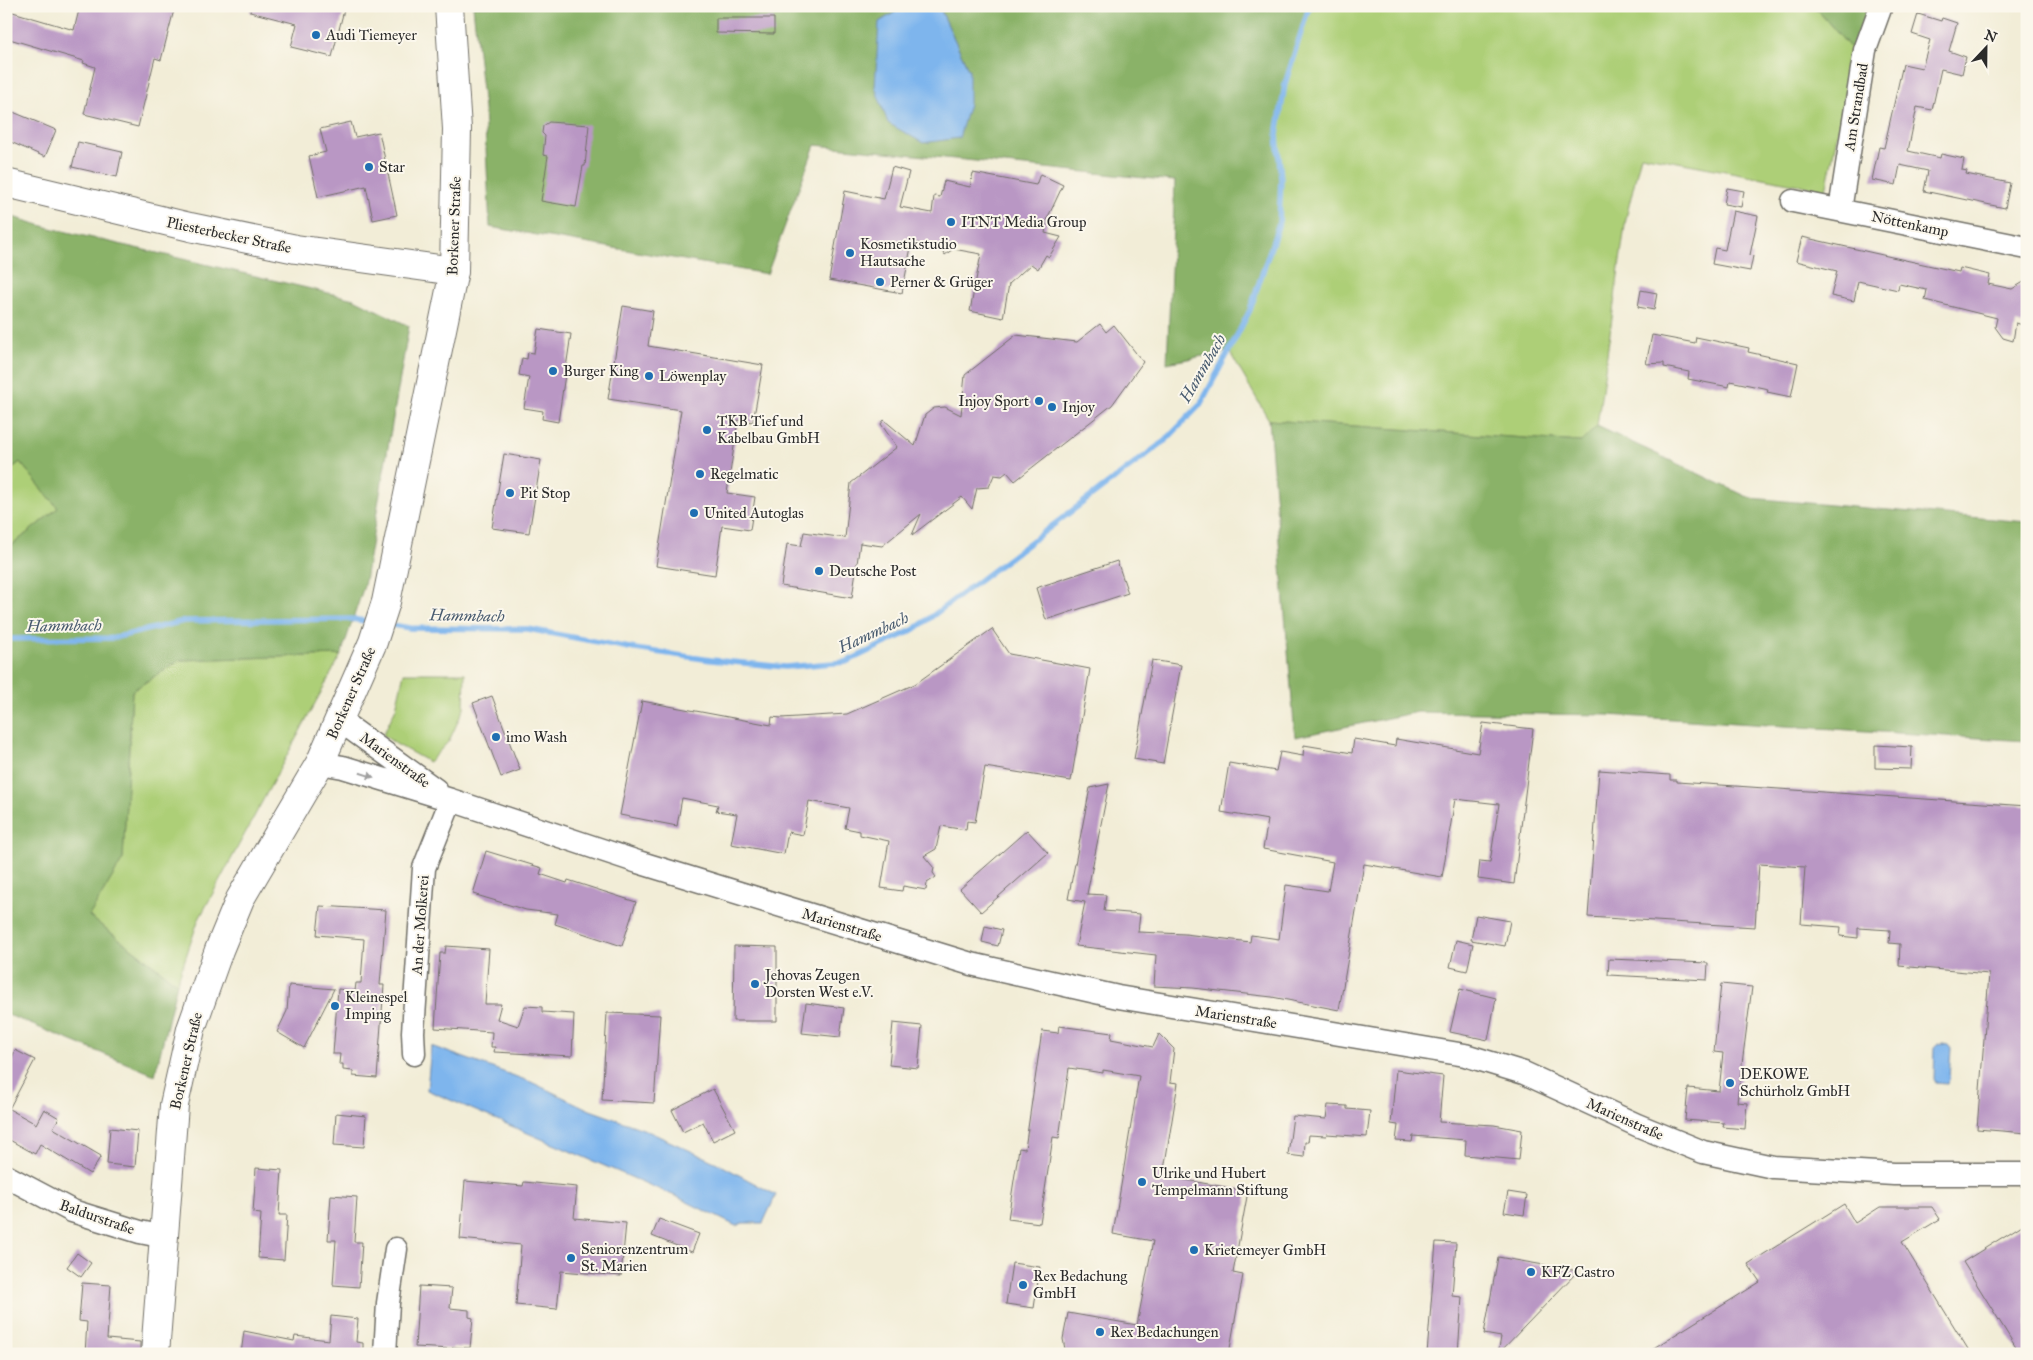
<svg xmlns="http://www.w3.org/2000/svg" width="2033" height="1360" font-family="'IM FELL Great Primer',serif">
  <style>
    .green { fill: #adcf77; stroke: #6c7d51 }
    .forest { fill: #8ab268; stroke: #5a6e4a }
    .water { fill: #7eb5ed; stroke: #54708c }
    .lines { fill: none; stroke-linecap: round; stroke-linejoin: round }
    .stream { stroke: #7eb5ed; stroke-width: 5.5 }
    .building { fill: #b997c4 }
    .street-casing { stroke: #716f67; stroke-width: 25 }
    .secondary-casing { stroke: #716f67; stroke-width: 30 }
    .primary-casing { stroke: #716f67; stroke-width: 30 }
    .street { stroke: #fff; stroke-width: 22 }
    .secondary { stroke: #fff; stroke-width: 28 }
    .primary { stroke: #fff; stroke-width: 28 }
    .oneway { fill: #a0a0a0 }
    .poi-dot { fill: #1f6fb2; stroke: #fbf7ec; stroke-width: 2 }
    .labels { text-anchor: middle; stroke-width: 4; stroke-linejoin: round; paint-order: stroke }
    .poi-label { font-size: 15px; fill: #2b2b2b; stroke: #fbf7ec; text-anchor: start }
    .street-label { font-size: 15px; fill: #2b2b2b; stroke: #fbf7ec }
    .water-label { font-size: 16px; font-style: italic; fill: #485b6f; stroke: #fbf7ec }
  </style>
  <rect width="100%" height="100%" fill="#fbf7ec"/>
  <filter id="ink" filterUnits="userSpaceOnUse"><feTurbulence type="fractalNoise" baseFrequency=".02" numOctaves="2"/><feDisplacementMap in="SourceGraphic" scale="10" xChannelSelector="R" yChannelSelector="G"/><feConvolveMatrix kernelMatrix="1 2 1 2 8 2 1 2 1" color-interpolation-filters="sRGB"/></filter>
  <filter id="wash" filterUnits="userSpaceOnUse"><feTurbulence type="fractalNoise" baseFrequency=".0096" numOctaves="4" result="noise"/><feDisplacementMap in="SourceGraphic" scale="20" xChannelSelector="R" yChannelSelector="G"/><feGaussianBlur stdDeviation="1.12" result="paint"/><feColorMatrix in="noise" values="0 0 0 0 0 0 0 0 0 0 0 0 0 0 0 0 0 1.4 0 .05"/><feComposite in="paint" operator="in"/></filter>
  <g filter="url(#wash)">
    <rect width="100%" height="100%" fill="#f2edd7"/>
    <path class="green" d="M 1312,6 L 1814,6 L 1854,52 L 1826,190 L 1641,155 L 1626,218 L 1597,426 L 1581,442 L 1269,420 L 1229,351 L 1250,310 L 1279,223 L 1281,179 L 1277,135 L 1285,84 L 1308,10 Z
      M 20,462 L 58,508 L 6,550 L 6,473 Z
      M 341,655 L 198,921 L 177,983 L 89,916 L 123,859 L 132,691 L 180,660 Z
      M 404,673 L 465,673 L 464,708 L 449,741 L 429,762 L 396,744 L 383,735 L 396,708 Z"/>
    <path class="forest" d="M 473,6 L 905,6 L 879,22 L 969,71 L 939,6 L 1312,6 L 1308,10 L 1285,84 L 1277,135 L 1281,179 L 1279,223 L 1250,310 L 1229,351 L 1167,363 L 1175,181 L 815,145 L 767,274 L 490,227 L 484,109 Z
      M 1814,6 L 1871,6 L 1854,52 Z
      M 6,215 L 50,228 L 354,299 L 409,326 L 364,586 L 341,655 L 180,660 L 132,691 L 123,859 L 89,916 L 177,983 L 155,1075 L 6,1014 L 6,550 L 58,508 L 20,462 L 6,473 Z
      M 1269,420 L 1581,442 L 1597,426 L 1750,498 L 2027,522 L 2027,741 L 1607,715 L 1418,712 L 1295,737 Z"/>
    <path class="water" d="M 905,6 L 939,6 L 969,71 L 969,104 L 959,138 L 923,143 L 888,123 L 875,87 L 879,22 Z
      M 1943,1043 L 1948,1044 L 1951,1048 L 1949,1079 L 1947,1084 L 1936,1083 L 1934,1079 L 1935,1047 L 1938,1044 Z
      M 431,1046 L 531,1082 L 590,1110 L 643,1129 L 717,1163 L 776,1195 L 763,1223 L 743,1223 L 736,1226 L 675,1196 L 427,1090 Z"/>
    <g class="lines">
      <path class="stream" d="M 386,624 L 410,628 L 528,629 L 635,649 L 711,660 L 785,667 L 846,662 L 915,629 L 1166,440 L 1200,405 L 1229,351 L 1250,310 L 1279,223 L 1281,179 L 1277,135 L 1285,84 L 1308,10 L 1312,6
        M 6,639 L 113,638 L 184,621 L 351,619 L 372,622"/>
    </g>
    <g id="blocks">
      <path class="building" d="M 80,6 L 175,6 L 161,60 L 155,58 L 138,127 L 84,114 L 95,67 L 83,63 L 84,61 L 6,38 L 6,10 L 74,30 Z
        M 251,6 L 345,6 L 332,57 L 291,47 L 297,24 L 250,12 Z
        M 1918,14 L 1941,21 L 1942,18 L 1957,23 L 1949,51 L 1966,57 L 1962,74 L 1941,69 L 1932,110 L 1917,107 L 1908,151 L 1940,158 L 1941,154 L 1964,159 L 1962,170 L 1967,171 L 1966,174 L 2010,183 L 2005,208 L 1924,191 L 1928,171 L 1900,165 L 1896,185 L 1872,180 L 1879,147 L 1884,148 L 1903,64 L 1922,68 L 1930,40 L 1912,34 Z
        M 716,18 L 774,18 L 774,34 L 716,33 Z
        M 6,109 L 56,130 L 45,157 L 6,140 Z
        M 351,122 L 355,137 L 379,132 L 397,215 L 373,220 L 366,186 L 318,197 L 309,156 L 326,152 L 320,129 Z
        M 549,122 L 589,125 L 585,166 L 583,166 L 576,207 L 541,201 L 548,156 L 543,155 L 545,136 L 542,133 L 543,126 Z
        M 78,142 L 122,152 L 117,177 L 72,167 Z
        M 892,167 L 909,172 L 900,207 L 932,213 L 934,196 L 940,197 L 944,181 L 970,187 L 973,173 L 1036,185 L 1040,174 L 1063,185 L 1048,217 L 1045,233 L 1061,237 L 1049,257 L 1046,255 L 1038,269 L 1031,264 L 1009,284 L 1003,318 L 970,311 L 981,254 L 953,249 L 945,255 L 940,247 L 912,242 L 902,293 L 829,280 L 845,191 L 884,199 Z
        M 1727,188 L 1744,191 L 1741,207 L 1724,204 Z
        M 1733,211 L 1758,216 L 1750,255 L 1753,256 L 1750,271 L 1712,264 L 1715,248 L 1725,250 Z
        M 1802,237 L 1959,272 L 1960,268 L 1990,275 L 1988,284 L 2012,289 L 2027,280 L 2027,307 L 2023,325 L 2016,323 L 2013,341 L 2003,338 L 1995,327 L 1997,318 L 1925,300 L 1927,290 L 1899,284 L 1898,290 L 1858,281 L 1854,301 L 1831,296 L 1837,271 L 1796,261 Z
        M 1641,290 L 1657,293 L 1654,310 L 1638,307 Z
        M 623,306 L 653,311 L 648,346 L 763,365 L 753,422 L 738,420 L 727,493 L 755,497 L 750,530 L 722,526 L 715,575 L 656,566 L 681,410 L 608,399 Z
        M 1100,324 L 1106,332 L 1114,325 L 1143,362 L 1112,405 L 1015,481 L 1007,472 L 1002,476 L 994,475 L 989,487 L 977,488 L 972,509 L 962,497 L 912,535 L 921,514 L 882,546 L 860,543 L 852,598 L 781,586 L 787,544 L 801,546 L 804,532 L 845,538 L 851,483 L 897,447 L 881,424 L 884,420 L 915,446 L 925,415 L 934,408 L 945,407 L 961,415 L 965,375 L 1016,335 L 1077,342 Z
        M 538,329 L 571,334 L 558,422 L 542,419 L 543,411 L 524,408 L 529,377 L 519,375 L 522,358 L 527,359 L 528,352 L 534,353 Z
        M 1652,335 L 1695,343 L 1696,337 L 1749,348 L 1748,352 L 1798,363 L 1791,397 L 1767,392 L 1768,389 L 1730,381 L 1729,387 L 1688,379 L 1689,372 L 1664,367 L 1664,363 L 1646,364 Z
        M 504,454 L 541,460 L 529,533 L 492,528 Z
        M 1117,561 L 1128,593 L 1046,620 L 1036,588 Z
        M 992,629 L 1009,654 L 1090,669 L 1071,781 L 985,767 L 975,822 L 967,821 L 966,830 L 941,826 L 936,849 L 924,856 L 934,868 L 933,873 L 936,877 L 927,883 L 926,890 L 903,886 L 902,891 L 881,888 L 889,841 L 860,835 L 860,831 L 845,828 L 849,808 L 809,801 L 803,835 L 788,832 L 784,854 L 731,844 L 737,814 L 716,811 L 718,805 L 682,798 L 677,826 L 620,815 L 642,701 L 771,725 L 772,717 L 781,718 L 847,714 L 915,684 Z
        M 1152,660 L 1181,665 L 1163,764 L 1134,759 Z
        M 492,696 L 520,770 L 501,777 L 473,703 Z
        M 1483,723 L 1533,729 L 1514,884 L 1478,879 L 1480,861 L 1490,862 L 1499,804 L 1455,799 L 1442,877 L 1364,864 L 1339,1010 L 1272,997 L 1193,988 L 1154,986 L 1156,955 L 1076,946 L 1085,902 L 1068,899 L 1090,788 L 1109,784 L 1087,894 L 1106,895 L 1104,911 L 1140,914 L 1138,932 L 1185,934 L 1250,942 L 1251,935 L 1279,939 L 1286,885 L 1328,891 L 1333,862 L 1263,849 L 1268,820 L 1221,812 L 1229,763 L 1276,771 L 1280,752 L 1303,756 L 1304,745 L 1352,753 L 1354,739 L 1395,746 L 1396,739 L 1478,753 Z
        M 1875,745 L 1912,747 L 1911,769 L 1875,768 Z
        M 1599,770 L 1670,775 L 1670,780 L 1677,780 L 1677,782 L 2027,806 L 2027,1133 L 1977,1129 L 1989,974 L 1899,966 L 1900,944 L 1889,943 L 1890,930 L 1858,928 L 1858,938 L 1840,936 L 1841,927 L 1801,924 L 1805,867 L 1759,864 L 1755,927 L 1588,917 Z
        M 1027,830 L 1048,853 L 981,912 L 960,889 Z
        M 486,851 L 542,868 L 540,874 L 567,883 L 568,880 L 636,902 L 622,946 L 555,924 L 558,914 L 526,910 L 473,894 Z
        M 320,906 L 386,910 L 380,985 L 384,985 L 377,1078 L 353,1076 L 353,1071 L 343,1070 L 343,1064 L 339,1064 L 340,1054 L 333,1054 L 338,989 L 355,991 L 356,983 L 361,983 L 364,939 L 317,935 Z
        M 1476,915 L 1510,921 L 1505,946 L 1471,940 Z
        M 985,926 L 1002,930 L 998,946 L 982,942 Z
        M 1456,940 L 1473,944 L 1467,971 L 1450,967 Z
        M 446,946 L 489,949 L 485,1004 L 501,1004 L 497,1019 L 518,1026 L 525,1006 L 542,1007 L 542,1012 L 574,1014 L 572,1056 L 494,1052 L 495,1047 L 491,1047 L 492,1032 L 435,1028 L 440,953 L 445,953 Z
        M 734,946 L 777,947 L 777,1021 L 733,1021 Z
        M 1609,959 L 1708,963 L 1707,980 L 1608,975 Z
        M 1721,984 L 1752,987 L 1737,1102 L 1747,1103 L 1745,1129 L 1723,1127 L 1724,1123 L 1685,1120 L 1688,1088 L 1719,1091 L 1723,1053 L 1714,1052 Z
        M 289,985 L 334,989 L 304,1048 L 277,1032 L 287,1011 Z
        M 1460,989 L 1496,998 L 1488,1040 L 1450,1032 Z
        M 806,1003 L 844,1008 L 840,1037 L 802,1033 Z
        M 607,1013 L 660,1015 L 654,1103 L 602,1100 Z
        M 893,1023 L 922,1026 L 918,1068 L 889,1065 Z
        M 1059,1026 L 1112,1033 L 1111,1039 L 1153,1047 L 1159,1034 L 1174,1049 L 1170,1082 L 1178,1083 L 1163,1176 L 1248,1191 L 1233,1273 L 1243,1275 L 1229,1354 L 1066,1354 L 1063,1339 L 1068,1313 L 1137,1325 L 1153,1241 L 1113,1234 L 1139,1076 L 1103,1070 L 1103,1073 L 1069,1068 L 1059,1138 L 1053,1137 L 1040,1223 L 1008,1219 L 1019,1148 L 1025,1149 L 1042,1031 L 1058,1033 Z
        M 15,1050 L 35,1060 L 9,1109 L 36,1124 L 44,1109 L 59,1118 L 53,1128 L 101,1156 L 90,1174 L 40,1144 L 35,1154 L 6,1138 L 6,1074 Z
        M 1396,1070 L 1443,1076 L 1439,1122 L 1494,1125 L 1522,1130 L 1519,1160 L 1465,1155 L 1466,1140 L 1413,1136 L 1412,1142 L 1396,1141 L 1398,1125 L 1391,1124 Z
        M 713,1089 L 735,1130 L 713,1141 L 703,1122 L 683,1132 L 672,1110 Z
        M 1328,1105 L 1347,1106 L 1347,1109 L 1370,1111 L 1367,1137 L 1327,1134 L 1326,1136 L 1309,1135 L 1308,1142 L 1305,1142 L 1304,1157 L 1288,1155 L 1293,1116 L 1326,1119 Z
        M 336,1113 L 366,1116 L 364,1147 L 334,1145 Z
        M 110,1128 L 138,1131 L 135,1167 L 107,1164 Z
        M 256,1168 L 282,1170 L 279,1215 L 287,1215 L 284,1260 L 258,1258 L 261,1214 L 253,1213 Z
        M 465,1181 L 523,1186 L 524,1182 L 577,1187 L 574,1218 L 626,1223 L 621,1276 L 561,1271 L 557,1309 L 516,1305 L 521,1245 L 460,1239 Z
        M 1508,1192 L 1527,1195 L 1524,1215 L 1504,1212 Z
        M 331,1195 L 357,1197 L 354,1242 L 362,1242 L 359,1287 L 333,1285 L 336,1240 L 328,1240 Z
        M 1844,1204 L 1855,1223 L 1880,1207 L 1932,1207 L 1940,1219 L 1902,1242 L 1971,1354 L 1644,1354 L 1760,1282 L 1748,1264 Z
        M 659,1219 L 699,1234 L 692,1252 L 652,1236 Z
        M 2027,1222 L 2027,1354 L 2020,1354 L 1963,1262 Z
        M 1436,1242 L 1456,1243 L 1452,1296 L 1462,1297 L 1458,1354 L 1427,1354 Z
        M 77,1253 L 91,1263 L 81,1277 L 67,1267 Z
        M 1498,1257 L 1578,1271 L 1498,1354 L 1501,1337 L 1484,1334 Z
        M 1012,1263 L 1040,1267 L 1034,1308 L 1006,1304 Z
        M 82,1283 L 111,1285 L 107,1339 L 140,1342 L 140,1354 L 85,1354 L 87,1322 L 79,1321 Z
        M 419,1286 L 452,1288 L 450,1308 L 469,1310 L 469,1317 L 473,1318 L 470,1348 L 453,1347 L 452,1349 L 415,1347 Z
        M 331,1316 L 358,1319 L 356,1342 L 363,1343 L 363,1354 L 241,1354 L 244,1331 L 294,1341 L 295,1336 L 329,1340 Z"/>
    </g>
  </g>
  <g filter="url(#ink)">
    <use href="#blocks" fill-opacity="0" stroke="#716f67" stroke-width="1"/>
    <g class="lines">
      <defs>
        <path id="street" d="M 1793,201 L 2027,248
          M 1840,210 L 1865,50 L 1881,6
          M 339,720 L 436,790
          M 320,763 L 343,767 L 451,800 L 638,862 L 971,964 L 1118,997 L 1465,1055 L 1524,1073 L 1637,1125 L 1703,1152 L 1773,1167 L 1894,1174 L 2027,1174
          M 414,1054 L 413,1032 L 424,868 L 451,800
          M 6,1176 L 72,1211 L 140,1232 L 165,1237
          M 385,1354 L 388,1303 L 396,1249"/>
        <path id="secondary" d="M 6,183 L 190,227 L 296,249 L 454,271"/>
        <path id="primary" d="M 155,1354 L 174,1105 L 191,1029 L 219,950 L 240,899 L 320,763 L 373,642 L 386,602 L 454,271 L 457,129 L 449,6"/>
      </defs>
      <use href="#street" class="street-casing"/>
      <use href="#secondary" class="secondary-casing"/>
      <use href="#primary" class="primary-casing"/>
      <use href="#street" class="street"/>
      <use href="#secondary" class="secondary"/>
      <use href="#primary" class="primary"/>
    </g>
    <defs><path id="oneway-solid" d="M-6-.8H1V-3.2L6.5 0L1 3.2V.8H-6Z" transform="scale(1.25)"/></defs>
    <use class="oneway" href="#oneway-solid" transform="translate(367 775) rotate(17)"/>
  </g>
  <g class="poi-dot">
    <circle cx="316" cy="35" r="5"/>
    <circle cx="369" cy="167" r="5"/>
    <circle cx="951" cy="222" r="5"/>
    <circle cx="850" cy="253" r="5"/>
    <circle cx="880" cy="282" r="5"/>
    <circle cx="553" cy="371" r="5"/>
    <circle cx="649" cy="376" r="5"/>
    <circle cx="1039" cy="401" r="5"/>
    <circle cx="1052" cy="407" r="5"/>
    <circle cx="707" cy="430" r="5"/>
    <circle cx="700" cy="474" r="5"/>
    <circle cx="510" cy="493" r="5"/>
    <circle cx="694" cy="513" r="5"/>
    <circle cx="819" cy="571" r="5"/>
    <circle cx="496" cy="737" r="5"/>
    <circle cx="755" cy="984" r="5"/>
    <circle cx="335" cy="1006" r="5"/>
    <circle cx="1730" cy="1083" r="5"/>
    <circle cx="1142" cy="1182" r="5"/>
    <circle cx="1194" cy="1250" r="5"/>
    <circle cx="571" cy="1258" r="5"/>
    <circle cx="1531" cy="1272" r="5"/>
    <circle cx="1023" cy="1285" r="5"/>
    <circle cx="1100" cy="1332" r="5"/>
  </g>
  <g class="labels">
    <g class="poi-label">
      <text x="326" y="40">Audi Tiemeyer</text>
      <text x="379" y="172">Star</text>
      <text x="961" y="227">ITNT Media Group</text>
      <text x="860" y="249">Kosmetikstudio<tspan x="860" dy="17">Hautsache</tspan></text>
      <text x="890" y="287">Perner &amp; Grüger</text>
      <text x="563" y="376">Burger King</text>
      <text x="659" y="381">Löwenplay</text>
      <text x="1029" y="406" text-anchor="end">Injoy Sport</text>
      <text x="1062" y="412">Injoy</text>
      <text x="717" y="426">TKB Tief und<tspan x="717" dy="17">Kabelbau GmbH</tspan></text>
      <text x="710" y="479">Regelmatic</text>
      <text x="520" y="498">Pit Stop</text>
      <text x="704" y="518">United Autoglas</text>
      <text x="829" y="576">Deutsche Post</text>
      <text x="506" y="742">imo Wash</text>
      <text x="765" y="980">Jehovas Zeugen<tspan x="765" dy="17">Dorsten West e.V.</tspan></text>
      <text x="345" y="1002">Kleinespel<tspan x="345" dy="17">Imping</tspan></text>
      <text x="1740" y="1079">DEKOWE<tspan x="1740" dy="17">Schürholz GmbH</tspan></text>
      <text x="1152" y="1178">Ulrike und Hubert<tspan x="1152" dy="17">Tempelmann Stiftung</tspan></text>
      <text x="581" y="1254">Seniorenzentrum<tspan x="581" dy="17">St. Marien</tspan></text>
      <text x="1204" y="1255">Krietemeyer GmbH</text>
      <text x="1541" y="1277">KFZ Castro</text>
      <text x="1033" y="1281">Rex Bedachung<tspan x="1033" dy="17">GmbH</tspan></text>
      <text x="1110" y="1337">Rex Bedachungen</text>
    </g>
    <g class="street-label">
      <text transform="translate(1856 107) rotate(-81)" y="5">Am Strandbad</text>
      <text transform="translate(1910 224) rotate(12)" y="5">Nöttenkamp</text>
      <text transform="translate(454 226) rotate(-88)" y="5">Borkener Straße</text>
      <text transform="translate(229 235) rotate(12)" y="5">Pliesterbecker Straße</text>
      <text transform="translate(351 693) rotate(-66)" y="5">Borkener Straße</text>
      <text transform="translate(395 760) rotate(36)" y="5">Marienstraße</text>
      <text transform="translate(420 925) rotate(-86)" y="5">An der Molkerei</text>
      <text transform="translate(842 925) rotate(17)" y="5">Marienstraße</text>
      <text transform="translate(1236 1017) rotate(9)" y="5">Marienstraße</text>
      <text transform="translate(186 1061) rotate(-77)" y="5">Borkener Straße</text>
      <text transform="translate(1625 1119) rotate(24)" y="5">Marienstraße</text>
      <text transform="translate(97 1217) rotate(19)" y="5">Baldurstraße</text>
    </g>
    <g class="water-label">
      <text transform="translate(1202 368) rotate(-60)" y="6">Hammbach</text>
      <text transform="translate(467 615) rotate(1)" y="6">Hammbach</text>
      <text transform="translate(64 625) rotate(-1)" y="6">Hammbach</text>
      <text transform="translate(873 632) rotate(-25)" y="6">Hammbach</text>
    </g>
  </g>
  <rect width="2033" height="1360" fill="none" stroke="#fbf7ec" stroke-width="25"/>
  <g transform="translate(1986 48) rotate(22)" stroke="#fbf7ec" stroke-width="4" paint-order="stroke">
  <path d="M0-4L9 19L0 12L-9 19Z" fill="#2b2b2b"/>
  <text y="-8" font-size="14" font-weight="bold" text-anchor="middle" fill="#2b2b2b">N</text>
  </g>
</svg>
